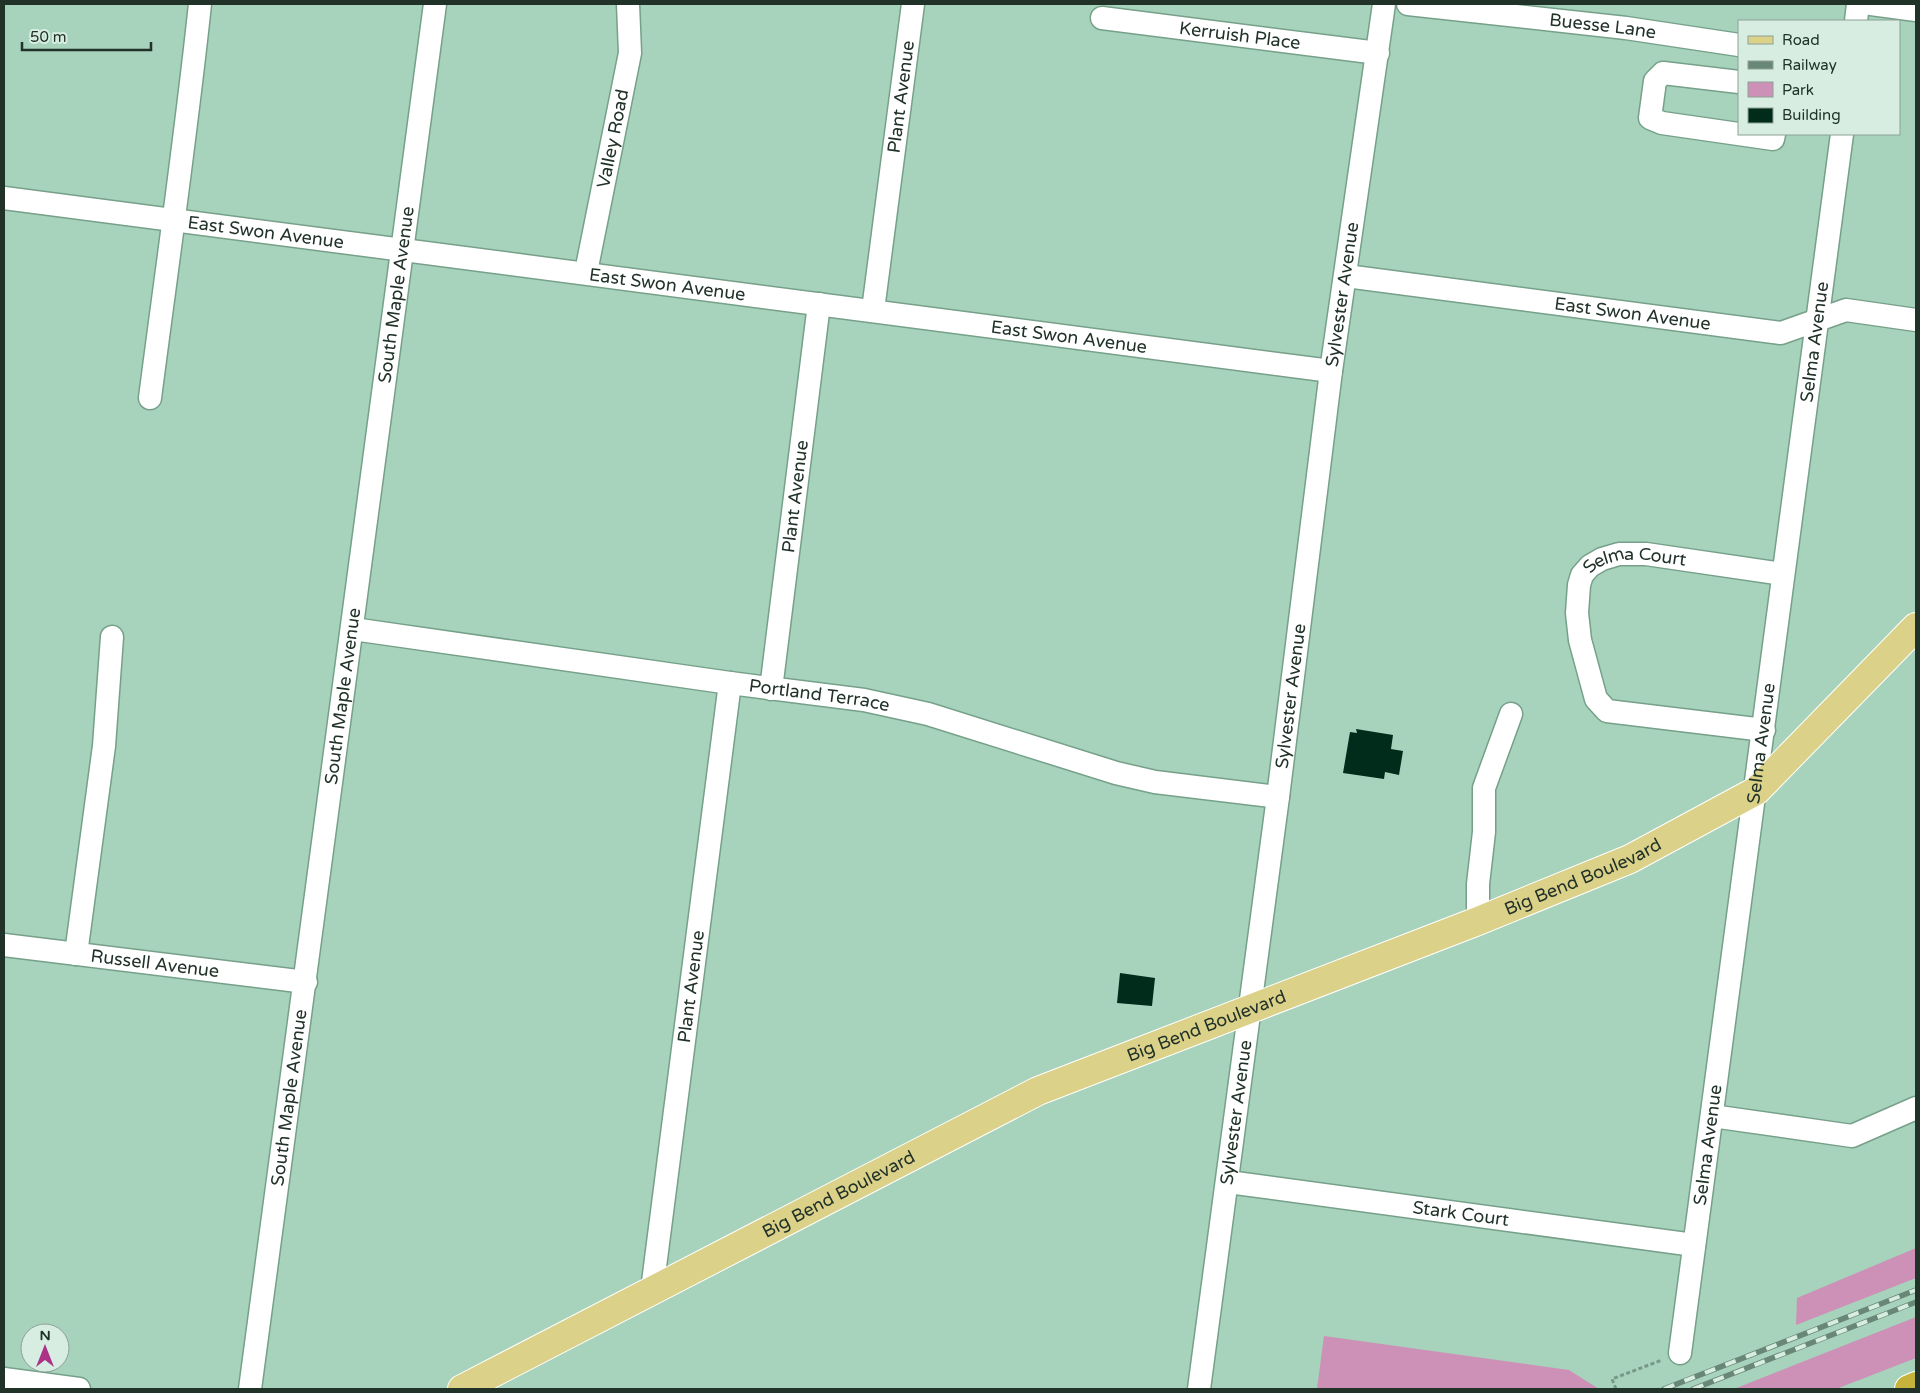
<svg xmlns="http://www.w3.org/2000/svg" width="1920" height="1393" font-family="'Varela Round',sans-serif">
  <style>
    .green { fill: #cd90b7 }
    .building { fill: #012c1b }
    .lines { fill: none; stroke-linecap: round; stroke-linejoin: round }
    .minor-casing { stroke: #76a089; stroke-width: 25 }
    .major-casing { stroke: #fff; stroke-width: 30 }
    .highway-casing { stroke: #fff; stroke-width: 30 }
    .path { stroke: #779886; stroke-width: 3; stroke-dasharray: 4 2.5; stroke-linecap: butt }
    .minor { stroke: #fff; stroke-width: 22 }
    .major { stroke: #dcd189; stroke-width: 28 }
    .highway { stroke: #c5b33b; stroke-width: 28 }
    .rail-casing { stroke: #698777; stroke-width: 5.5 }
    .rail { stroke: #d7ede1; stroke-width: 4; stroke-dasharray: 11; stroke-linecap: butt }
    .labels { text-anchor: middle; stroke-width: 5; stroke-linejoin: round; paint-order: stroke }
    .street-label { font-size: 18px; fill: #213229; stroke: #d7ede1 }
  </style>
  <rect width="100%" height="100%" fill="#a7d2bb"/>
  <path class="green" d="M 1916,1248 L 1916,1278 L 1796,1325 L 1797,1298 Z
    M 1916,1317 L 1916,1358 L 1836,1389 L 1734,1389 Z
    M 1324,1336 L 1569,1370 L 1599,1389 L 1317,1389 Z"/>
  <path class="building" d="M 1356,729 L 1393,735 L 1391,749 L 1403,751 L 1399,775 L 1385,772 L 1384,779 L 1343,773 L 1350,732 L 1357,733 Z
    M 1120,973 L 1155,978 L 1152,1006 L 1117,1003 Z"/>
  <g class="lines">
    <defs>
      <g id="minor">
        <path id="s1" d="M 1408,4 L 1626,28 L 1739,45"/>
        <path d="M 1871,4 L 1916,10"/>
        <path id="s2" d="M 1102,18 L 1378,53"/>
        <path d="M 1856,21 L 1858,4"/>
        <path d="M 1739,82 L 1663,73 L 1655,81 L 1650,118 L 1662,123 L 1773,139 L 1774,134"/>
        <path id="s3" d="M 4,198 L 1331,371"/>
        <path id="s4" d="M 586,272 L 630,53 L 628,4"/>
        <path id="s5" d="M 1346,276 L 1781,333 L 1846,310 L 1916,320"/>
        <path id="s6" d="M 873,310 L 913,4"/>
        <path d="M 150,398 C 167,267 186,136 200,4"/>
        <path id="s7" d="M 353,629 L 730,683 L 864,700 L 928,714 L 1116,773 L 1155,782 L 1278,797"/>
        <path id="s8" d="M 771,689 L 819,304"/>
        <path id="s9" d="M 1764,730 L 1607,711 L 1596,699 L 1580,640 L 1577,613 L 1579,585 L 1582,575 L 1590,566 L 1602,559 L 1619,554 L 1646,554 L 1782,574"/>
        <path d="M 1478,921 L 1478,884 L 1484,832 L 1484,788 L 1511,714"/>
        <path id="s10" d="M 4,945 L 306,982"/>
        <path d="M 76,954 L 104,746 L 112,637"/>
        <path d="M 1712,1116 L 1852,1136 L 1916,1108"/>
        <path id="s11" d="M 1228,1182 L 1694,1245"/>
        <path id="s12" d="M 652,1290 L 730,683"/>
        <path id="s13" d="M 1680,1353 L 1842,134"/>
        <path d="M 4,1379 L 79,1389"/>
        <path id="s14" d="M 250,1389 L 435,4"/>
        <path id="s15" d="M 1199,1389 L 1278,797 L 1331,371 L 1384,4"/>
      </g>
      <g id="major">
        <path id="s16" d="M 462,1389 L 1038,1091 L 1478,921 L 1630,859 L 1756,791 L 1916,627"/>
      </g>
      <path id="highway" d="M 1909,1389 L 1916,1386"/>
    </defs>
    <use href="#minor" class="minor-casing"/>
    <use href="#major" class="major-casing"/>
    <use href="#highway" class="highway-casing"/>
    <path class="path" d="M 1616,1389 L 1612,1379 L 1662,1360"/>
    <use href="#minor" class="minor"/>
    <use href="#major" class="major"/>
    <use href="#highway" class="highway"/>
    <defs>
      <path id="rail" d="M 1664,1389 L 1916,1290
        M 1693,1389 L 1916,1302"/>
    </defs>
    <use href="#rail" class="rail-casing"/>
    <use href="#rail" class="rail"/>
  </g>
  <g class="labels">
    <g class="street-label">
      <text dy="6" stroke="none"><textPath href="#s1" startOffset="196">Buesse Lane</textPath></text>
      <text dy="6" stroke="none"><textPath href="#s2" startOffset="139">Kerruish Place</textPath></text>
      <text dy="6" stroke="none"><textPath href="#s6" startOffset="215">Plant Avenue</textPath></text>
      <text dy="6" stroke="none"><textPath href="#s4" startOffset="136">Valley Road</textPath></text>
      <text dy="6" stroke="none"><textPath href="#s3" startOffset="264">East Swon Avenue</textPath></text>
      <text dy="6" stroke="none"><textPath href="#s3" startOffset="669">East Swon Avenue</textPath></text>
      <text dy="6" stroke="none"><textPath href="#s14" startOffset="1104">South Maple Avenue</textPath></text>
      <text dy="6" stroke="none"><textPath href="#s15" startOffset="1104">Sylvester Avenue</textPath></text>
      <text dy="6" stroke="none"><textPath href="#s5" startOffset="289">East Swon Avenue</textPath></text>
      <text dy="6" stroke="none"><textPath href="#s3" startOffset="1074">East Swon Avenue</textPath></text>
      <text dy="6" stroke="none"><textPath href="#s13" startOffset="1020">Selma Avenue</textPath></text>
      <text dy="6" stroke="none"><textPath href="#s8" startOffset="194">Plant Avenue</textPath></text>
      <text dy="6" stroke="none"><textPath href="#s9" startOffset="360">Selma Court</textPath></text>
      <text dy="6" stroke="none"><textPath href="#s7" startOffset="471">Portland Terrace</textPath></text>
      <text dy="6" stroke="none"><textPath href="#s15" startOffset="699">Sylvester Avenue</textPath></text>
      <text dy="6" stroke="none"><textPath href="#s14" startOffset="699">South Maple Avenue</textPath></text>
      <text dy="6" stroke="none"><textPath href="#s13" startOffset="615">Selma Avenue</textPath></text>
      <text dy="6" stroke="none"><textPath href="#s16" startOffset="1234">Big Bend Boulevard</textPath></text>
      <text dy="6" stroke="none"><textPath href="#s10" startOffset="152">Russell Avenue</textPath></text>
      <text dy="6" stroke="none"><textPath href="#s12" startOffset="306">Plant Avenue</textPath></text>
      <text dy="6" stroke="none"><textPath href="#s16" startOffset="829">Big Bend Boulevard</textPath></text>
      <text dy="6" stroke="none"><textPath href="#s14" startOffset="294">South Maple Avenue</textPath></text>
      <text dy="6" stroke="none"><textPath href="#s15" startOffset="279">Sylvester Avenue</textPath></text>
      <text dy="6" stroke="none"><textPath href="#s13" startOffset="210">Selma Avenue</textPath></text>
      <text dy="6" stroke="none"><textPath href="#s16" startOffset="424">Big Bend Boulevard</textPath></text>
      <text dy="6" stroke="none"><textPath href="#s11" startOffset="235">Stark Court</textPath></text>
    </g>
  </g>
  <rect width="1920" height="1393" fill="none" stroke="#213229" stroke-width="10"/>
  <rect x="1738" y="20" width="162" height="115" fill="#d7ede1" stroke="#8ea297"/>
  <rect x="1748" y="36" width="25" height="8" fill="#dcd189" stroke="#8ea297"/>
  <text x="1782" y="45" font-size="15" fill="#213229">Road</text>
  <rect x="1748" y="61" width="25" height="8" fill="#698777" stroke="#8ea297"/>
  <text x="1782" y="70" font-size="15" fill="#213229">Railway</text>
  <rect x="1748" y="82" width="25" height="15" fill="#cd90b7" stroke="#8ea297"/>
  <text x="1782" y="95" font-size="15" fill="#213229">Park</text>
  <rect x="1748" y="108" width="25" height="15" fill="#012c1b" stroke="#8ea297"/>
  <text x="1782" y="120" font-size="15" fill="#213229">Building</text>
  <g transform="translate(45 1348)"><circle r="24" fill="#d7ede1" stroke="#8ea297"/>
  <path d="M0-4L9 19L0 12L-9 19Z" fill="#aa3288"/>
  <text y="-8" font-size="14" font-weight="bold" text-anchor="middle" fill="#213229">N</text>
  </g>
  <path d="M22 42v8h129v-8" fill="none" stroke="#213229" stroke-width="2.5"/>
  <text x="30" y="42" font-size="15" fill="#213229" stroke="#d7ede1" stroke-width="4" paint-order="stroke">50 m</text>
</svg>
